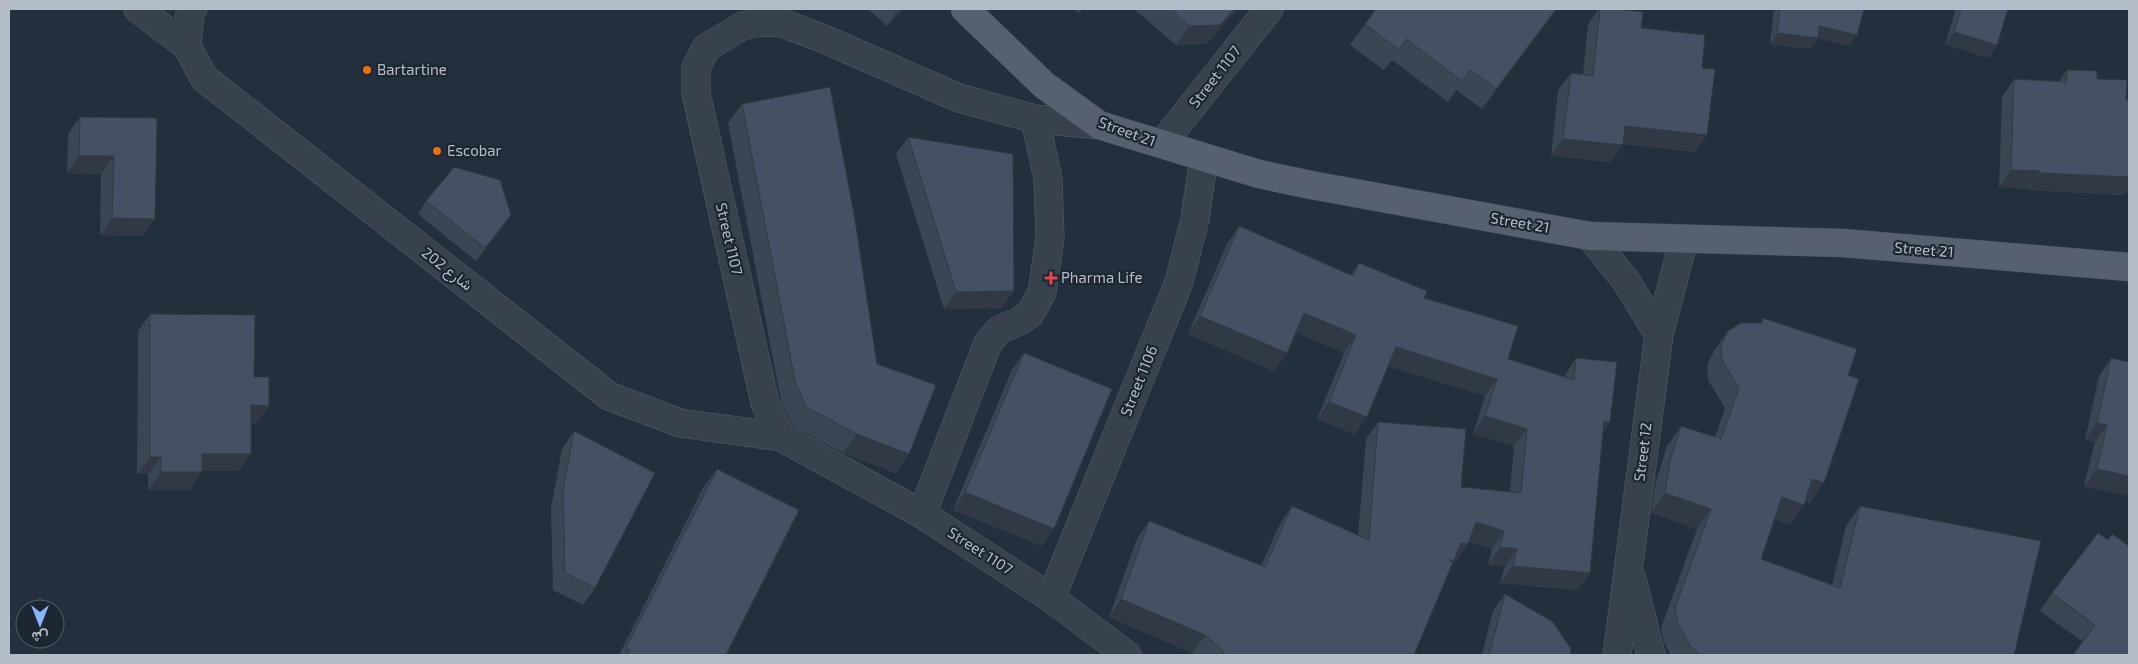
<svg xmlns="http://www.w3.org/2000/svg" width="2138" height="664" font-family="'Exo 2',Vazirmatn,sans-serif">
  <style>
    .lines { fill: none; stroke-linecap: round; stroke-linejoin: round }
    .minor-casing { stroke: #565f6c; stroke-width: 29 }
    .major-casing { stroke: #414a57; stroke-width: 29 }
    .minor { stroke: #38414e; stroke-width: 28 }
    .major { stroke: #56606e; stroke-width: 28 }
    .wall { fill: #3b4654 }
    .shaded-wall { fill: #303945 }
    .building { fill: #455162; stroke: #303945 }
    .food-dot { fill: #e8710a; stroke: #1d2633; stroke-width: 2 }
    .health-dot { fill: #e0444e; stroke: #1d2633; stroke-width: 2 }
    .labels { text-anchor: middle; stroke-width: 4.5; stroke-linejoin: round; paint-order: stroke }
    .poi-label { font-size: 15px; fill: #b4bcc9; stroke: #1d2633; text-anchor: start }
    .street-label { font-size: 15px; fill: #b4bcc9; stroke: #1d2633 }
  </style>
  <rect width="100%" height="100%" fill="#242f3e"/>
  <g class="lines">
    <defs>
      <path id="minor" d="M 138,9 L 187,46
        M 193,9 L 190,13 L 187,46 L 204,78 L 609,396 L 680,423 L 781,437
        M 1099,125 L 1035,119 L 959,98 L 824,39 L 782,23 L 759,22 L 742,26 L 706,48 L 696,68 L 696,93 L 765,403 L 781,437 L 922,514 L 1051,598 L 1127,655
        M 1162,144 L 1269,9
        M 1590,236 L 1626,281 L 1659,335
        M 922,514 L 988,343 L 999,330 L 1018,322 L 1030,314 L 1042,292 L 1050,238 L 1048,179 L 1035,119
        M 1632,579 L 1651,655
        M 1051,598 L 1179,282 L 1195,219 L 1204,158
        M 1617,655 L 1659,335 L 1684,239"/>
      <path id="major" d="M 965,9 L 1044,85 L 1099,125 L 1259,174 L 1311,185 L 1590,236 L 1843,243 L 2129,267"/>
    </defs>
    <use href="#minor" class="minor-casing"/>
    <use href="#major" class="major-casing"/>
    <use href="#minor" class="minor"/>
    <use href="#major" class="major"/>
  </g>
  <path class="wall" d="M 868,9 L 903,9 L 887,26 Z
    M 1074,9 L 1082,9 L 1078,13 Z
    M 1134,9 L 1237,9 L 1207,44 L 1176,45 Z
    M 1376,9 L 1557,9 L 1482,109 L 1456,90 L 1448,102 L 1392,60 L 1384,70 L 1350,45 Z
    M 1599,9 L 1617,9 L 1641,28 L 1702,68 L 1707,135 L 1695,152 L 1623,144 L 1611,162 L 1551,156 L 1558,90 L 1571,73 L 1583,75 L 1588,24 Z
    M 1774,9 L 1864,9 L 1857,35 L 1849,46 L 1818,38 L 1810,49 L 1770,44 Z
    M 1956,9 L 2008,9 L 1997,45 L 1988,58 L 1945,44 Z
    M 2067,70 L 2097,79 L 2126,100 L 2129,100 L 2129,188 L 2124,195 L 2028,190 L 2028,189 L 1999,187 L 2002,97 L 2014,79 L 2059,81 Z
    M 742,104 L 877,364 L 896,473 L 843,453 L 793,426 L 781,401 L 728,123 Z
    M 80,117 L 157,118 L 143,236 L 100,235 L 101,174 L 67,173 L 68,134 Z
    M 908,137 L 1002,308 L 944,309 L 896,154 Z
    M 426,201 L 502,228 L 476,261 L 418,214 Z
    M 1239,226 L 1351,275 L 1359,263 L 1424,298 L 1508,359 L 1564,377 L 1576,358 L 1610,422 L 1603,431 L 1578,590 L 1500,583 L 1505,566 L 1488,565 L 1492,549 L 1469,541 L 1455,562 L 1453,562 L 1414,655 L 1195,655 L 1192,653 L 1109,617 L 1137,539 L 1149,521 L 1261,566 L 1280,524 L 1292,506 L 1358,536 L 1366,439 L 1378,422 L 1461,487 L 1510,492 L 1514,446 L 1473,434 L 1485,396 L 1388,366 L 1355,435 L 1317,419 L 1344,353 L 1296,332 L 1287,353 L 1274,371 L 1188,334 L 1227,244 Z
    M 150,314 L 254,377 L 257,423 L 251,423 L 239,471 L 202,471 L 190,490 L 148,490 L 148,474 L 137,474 L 138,331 Z
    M 1763,318 L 1848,375 L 1810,503 L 1805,501 L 1790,525 L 1775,519 L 1761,559 L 1832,585 L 1846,526 L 1860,506 L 2014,655 L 1671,655 L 1664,643 L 1661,628 L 1697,529 L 1651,513 L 1656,481 L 1667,446 L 1681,426 L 1715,437 L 1725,408 L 1708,380 L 1707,365 L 1714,351 L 1728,331 L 1760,323 Z
    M 1024,353 L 1042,546 L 953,510 L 1012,370 Z
    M 2111,358 L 2129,496 L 2084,486 L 2095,442 L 2085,440 L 2099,376 Z
    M 574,431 L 595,588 L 583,605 L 553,590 L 551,508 L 562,449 Z
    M 717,469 L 726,655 L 619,655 L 703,488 Z
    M 2108,540 L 2129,655 L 2083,642 L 2040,611 L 2052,593 Z
    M 1505,594 L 1570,655 L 1482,655 L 1493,611 Z"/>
  <path class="shaded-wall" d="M 900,9 L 903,9 L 887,26 L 896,12 Z
    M 1234,9 L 1237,9 L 1207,44 L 1176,45 L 1189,26 Z
    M 1556,9 L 1549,20 L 1482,109 L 1496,89 Z
    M 1819,26 L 1857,35 L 1849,46 L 1818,38 L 1810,49 L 1770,44 L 1777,33 Z
    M 1954,32 L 1997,45 L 1988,58 L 1945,44 Z
    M 1471,70 L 1456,90 L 1448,102 L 1462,81 Z
    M 1625,126 L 1707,135 L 1695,152 L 1613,143 Z
    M 1563,139 L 1623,145 L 1611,162 L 1551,156 Z
    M 79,156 L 114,156 L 101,174 L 67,173 Z
    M 2011,170 L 2040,171 L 2028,189 L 1999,187 Z
    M 2040,173 L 2129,177 L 2129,188 L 2124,195 L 2028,190 Z
    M 511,215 L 502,228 L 476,261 L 485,248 Z
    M 112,218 L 155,219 L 143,236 L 100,235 Z
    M 1014,291 L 1002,308 L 944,309 L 956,292 Z
    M 1304,313 L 1356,335 L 1344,353 L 1292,331 Z
    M 1200,316 L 1287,353 L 1274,371 L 1188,334 Z
    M 1396,347 L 1497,379 L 1485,396 L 1383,365 Z
    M 1329,402 L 1367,417 L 1355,435 L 1317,419 Z
    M 251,405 L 269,406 L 257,423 L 239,422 Z
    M 1485,416 L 1527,429 L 1514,446 L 1473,434 Z
    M 1604,421 L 1610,422 L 1598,439 Z
    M 2097,423 L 2107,425 L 2095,442 L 2085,440 Z
    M 857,434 L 909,454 L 896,473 L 843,453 Z
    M 202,454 L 251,454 L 239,471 L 190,471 Z
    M 150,457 L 161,457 L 148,474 L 137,474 Z
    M 2097,469 L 2129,476 L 2129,496 L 2084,486 Z
    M 161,472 L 202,472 L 190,490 L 148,490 Z
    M 1812,479 L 1824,483 L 1810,503 L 1798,499 Z
    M 965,492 L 1054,529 L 1042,546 L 953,510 Z
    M 1665,493 L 1711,509 L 1697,529 L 1651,513 Z
    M 1782,497 L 1804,505 L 1790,525 L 1768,517 Z
    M 1476,522 L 1504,531 L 1492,549 L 1464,540 Z
    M 1461,543 L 1468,544 L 1455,562 L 1454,561 L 1442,578 L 1437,578 Z
    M 1500,547 L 1517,549 L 1505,566 L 1488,565 Z
    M 1513,566 L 1590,573 L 1578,590 L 1500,583 Z
    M 1121,599 L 1205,635 L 1192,653 L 1109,617 Z"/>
  <path class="building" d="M 892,9 L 900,9 L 896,12 Z
    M 1170,9 L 1234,9 L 1220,25 L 1189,26 Z
    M 1376,9 L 1556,9 L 1496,89 L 1471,70 L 1462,81 L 1406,39 L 1399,50 L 1365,24 Z
    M 1600,9 L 1617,9 L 1643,12 L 1641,28 L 1705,35 L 1702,68 L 1715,69 L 1707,135 L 1625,126 L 1623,145 L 1563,139 L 1571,73 L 1593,76 Z
    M 1780,9 L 1864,9 L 1857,35 L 1819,26 L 1818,38 L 1777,33 Z
    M 1961,9 L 2008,9 L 1997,45 L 1954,32 Z
    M 2067,70 L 2097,71 L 2097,79 L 2127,80 L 2126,100 L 2129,100 L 2129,177 L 2040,173 L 2040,171 L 2011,170 L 2014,79 L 2066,82 Z
    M 830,87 L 855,220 L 877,364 L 936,385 L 909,454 L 857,434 L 806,407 L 795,381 L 742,104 Z
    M 80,117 L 157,118 L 155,219 L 112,218 L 114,156 L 79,156 Z
    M 908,137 L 1013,154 L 1014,291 L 956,292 Z
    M 454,167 L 500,180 L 511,215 L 485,248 L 426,201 Z
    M 1239,226 L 1353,276 L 1359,263 L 1427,291 L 1424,298 L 1518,326 L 1508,359 L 1574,380 L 1576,358 L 1617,362 L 1610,422 L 1604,421 L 1590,573 L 1513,566 L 1517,549 L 1500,547 L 1504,531 L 1476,522 L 1468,544 L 1461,543 L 1454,560 L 1449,560 L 1453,562 L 1414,655 L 1225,655 L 1223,651 L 1205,635 L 1121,599 L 1149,521 L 1265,567 L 1292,506 L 1369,540 L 1378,422 L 1466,429 L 1461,487 L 1521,493 L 1527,429 L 1485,416 L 1497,379 L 1396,347 L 1367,417 L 1329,402 L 1356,335 L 1304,313 L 1287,353 L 1200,316 Z
    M 150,314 L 255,315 L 254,377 L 269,377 L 269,406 L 251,405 L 251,454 L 202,454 L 202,472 L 161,472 L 161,457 L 150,457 Z
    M 1763,318 L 1857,349 L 1848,375 L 1859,379 L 1824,483 L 1812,479 L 1804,505 L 1782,497 L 1761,559 L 1840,588 L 1860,506 L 2041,541 L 2014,655 L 1700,655 L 1691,647 L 1678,623 L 1675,608 L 1711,509 L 1665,493 L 1670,461 L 1681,426 L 1721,439 L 1739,388 L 1722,360 L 1721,345 L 1728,331 L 1741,323 L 1762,323 Z
    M 1024,353 L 1112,389 L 1054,529 L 965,492 Z
    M 2111,358 L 2129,362 L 2129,476 L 2097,469 L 2107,425 L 2097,423 Z
    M 574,431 L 655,473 L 595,588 L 565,573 L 563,491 Z
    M 717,469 L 799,510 L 726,655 L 627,655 L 630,650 L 626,648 Z
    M 2098,533 L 2108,540 L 2112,534 L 2129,546 L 2129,655 L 2073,655 L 2095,625 L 2052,593 Z
    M 1505,594 L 1553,622 L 1571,649 L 1570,655 L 1489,655 Z"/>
  <g class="food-dot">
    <circle cx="367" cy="70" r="5"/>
    <circle cx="437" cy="151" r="5"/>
  </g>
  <path class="health-dot" d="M1048.5 270.5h5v5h5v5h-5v5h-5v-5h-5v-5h5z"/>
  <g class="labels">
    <g class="poi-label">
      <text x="377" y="75">Bartartine</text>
      <text x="447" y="156">Escobar</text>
      <text x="1061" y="283">Pharma Life</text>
    </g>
    <g class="street-label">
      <text transform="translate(1215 77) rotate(-52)" y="5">Street 1107</text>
      <text transform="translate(1127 132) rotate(20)" y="5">Street 21</text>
      <text transform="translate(1520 223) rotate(10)" y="5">Street 21</text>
      <text transform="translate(729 239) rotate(77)" y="5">Street 1107</text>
      <text transform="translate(1924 250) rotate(5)" y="5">Street 21</text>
      <text transform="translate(447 269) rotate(38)" y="5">شارع 202</text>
      <text transform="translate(1139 381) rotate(-68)" y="5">Street 1106</text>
      <text transform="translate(1643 452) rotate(-83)" y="5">Street 12</text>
      <text transform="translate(980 551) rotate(33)" y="5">Street 1107</text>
    </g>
  </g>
  <rect width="2138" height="664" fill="none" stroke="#b4bcc9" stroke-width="20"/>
  <g transform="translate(40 624) rotate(180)"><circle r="24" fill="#1d2633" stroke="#59626f"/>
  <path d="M0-4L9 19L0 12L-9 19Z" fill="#8ab4f8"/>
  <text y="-8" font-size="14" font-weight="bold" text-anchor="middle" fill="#b4bcc9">ش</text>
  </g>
</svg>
